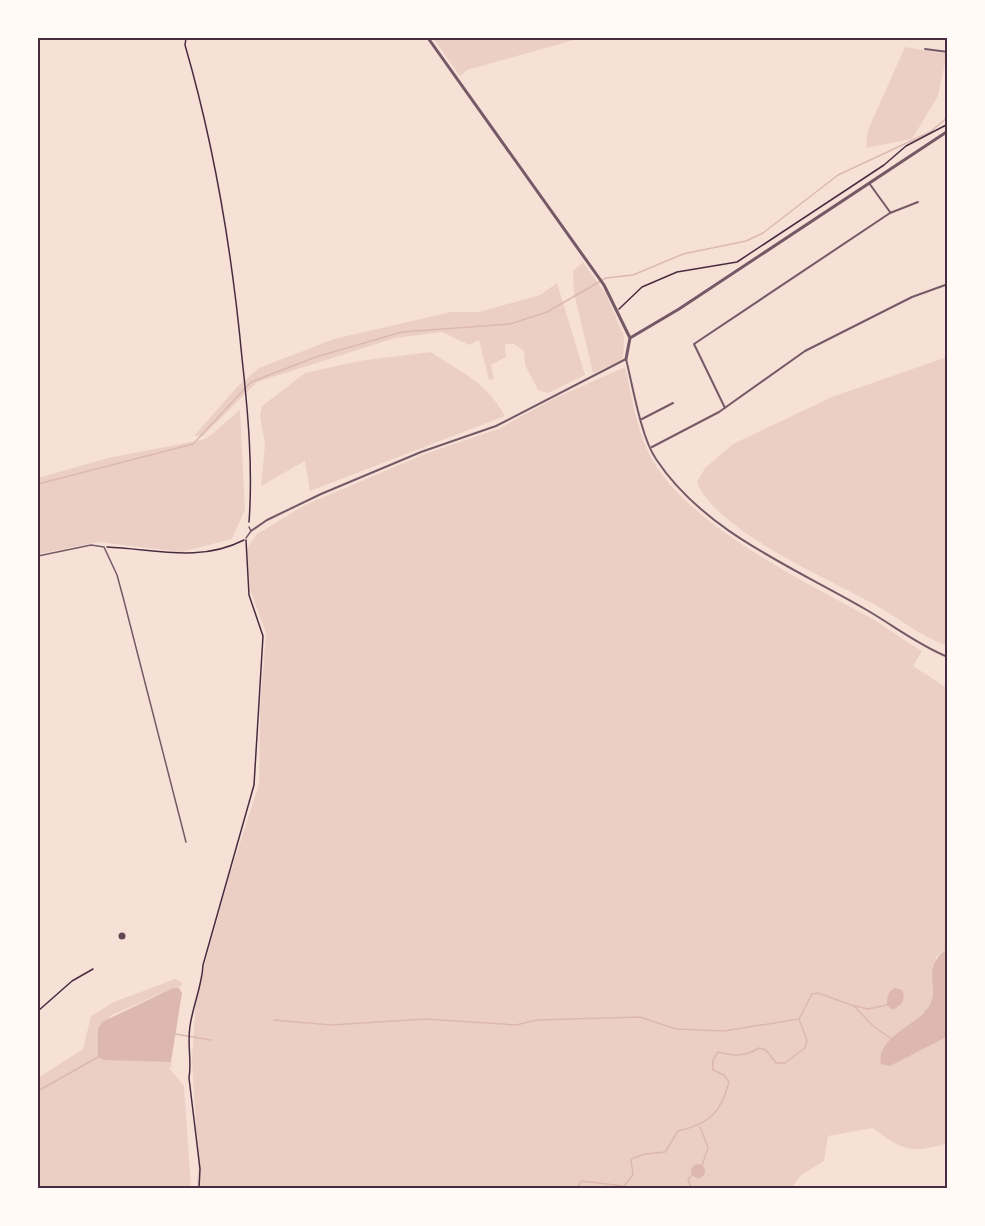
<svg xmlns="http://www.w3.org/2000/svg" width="985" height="1226" font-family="'Archivo Narrow',sans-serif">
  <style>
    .green { fill: #ebcfc5 }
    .water { fill: #dcb8b0 }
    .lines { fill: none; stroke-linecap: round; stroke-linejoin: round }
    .stream { stroke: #dcb8b0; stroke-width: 1.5 }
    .building { fill: #644757 }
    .path { stroke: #4a2c40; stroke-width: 1.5 }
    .service { stroke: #755966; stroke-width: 1.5 }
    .minor { stroke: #755966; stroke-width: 2 }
    .tertiary { stroke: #755966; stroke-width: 3 }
    .neatline { fill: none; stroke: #4a2c40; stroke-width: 2 }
  </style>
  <rect width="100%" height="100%" fill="#f7e1d7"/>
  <path class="green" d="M 433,38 L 581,38 L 467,70 L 460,76 Z
    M 905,47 L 947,54 L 938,96 L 912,139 L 866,148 L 868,130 Z
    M 583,262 L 606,294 L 624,336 L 623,360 L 593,373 L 574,293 L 573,271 Z
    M 557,283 L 585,375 L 548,393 L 538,390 L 525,365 L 524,351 L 514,344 L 505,344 L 506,357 L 491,365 L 494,379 L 489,380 L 479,340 L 469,345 L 442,332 L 395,338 L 257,382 L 203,436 L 194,436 L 237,387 L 259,368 L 334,339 L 451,312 L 479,312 L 540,295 Z
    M 431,352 C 461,373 486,381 505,416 L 310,491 L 305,461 L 261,486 L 265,444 L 260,416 L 262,406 L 305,373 L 359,361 Z
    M 947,357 L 948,357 L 947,646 C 920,636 897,617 872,603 C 827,578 715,530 697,482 L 705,468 L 733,444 L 832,397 Z
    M 625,367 C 632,396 637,433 652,459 C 688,524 796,577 860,612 C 882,623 901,639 922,651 L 913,666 L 947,688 L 947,949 L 936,957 L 932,1001 L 926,1010 L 885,1045 L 890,1066 L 947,1037 L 947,1143 C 912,1154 902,1151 873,1128 L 828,1136 L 824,1161 L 801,1175 L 792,1188 L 197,1188 L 198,1162 L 192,1060 L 196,996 L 230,874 L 259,784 L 260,708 L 266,633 L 250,589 L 247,548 L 257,534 L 305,505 L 425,454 L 498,429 L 553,399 Z
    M 240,410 L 245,509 L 232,539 L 181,552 L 99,542 L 38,554 L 38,478 L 108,458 L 206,439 Z
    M 175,979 L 183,983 L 179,988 L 173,988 L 110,1016 L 98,1057 L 101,1059 L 171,1062 L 172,1067 L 169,1068 L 184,1086 L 191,1188 L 38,1188 L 38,1078 L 83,1049 L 91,1016 L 114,1002 Z"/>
  <path class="water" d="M 947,949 L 947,1037 L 890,1066 L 881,1064 C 875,1040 913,1026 926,1010 C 944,989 918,969 947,949 Z
    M 173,988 L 179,988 L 182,993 L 171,1062 L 103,1060 L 98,1057 L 98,1029 L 102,1022 Z
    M 895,988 L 902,990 C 907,1000 901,1006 892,1010 L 887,1005 C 887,997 888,991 895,988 Z
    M691 1171a7 7 0 1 1 14 0a7 7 0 1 1-14 0Z"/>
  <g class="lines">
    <path class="stream" d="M 38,484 L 193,444 L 251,382 L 316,357 L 402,332 L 510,324 L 547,312 L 606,278 L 633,275 L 683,254 L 746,241 L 763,233 L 838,175 L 930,132 L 948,117
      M 855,1006 L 868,1009 L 887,1005
      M 274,1020 L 331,1025 L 425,1019 L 516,1025 L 537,1020 L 640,1017 L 676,1029 L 724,1031 L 799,1019
      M 175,1034 L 211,1040
      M 38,1091 L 100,1056
      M 700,1127 L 708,1147 L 702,1166
      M 577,1188 L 581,1181 L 624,1186 L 633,1175 L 631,1159 L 645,1154 L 665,1152 L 678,1131 C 709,1124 721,1113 729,1082 L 724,1075 L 713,1070 L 713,1060 L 718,1052 C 734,1056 744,1057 759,1048 L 766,1050 L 776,1063 L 785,1063 L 805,1048 L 807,1040 L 799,1019 L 812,994 L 818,993 L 854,1006 L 873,1026 L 893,1040
      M 691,1188 L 688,1179 L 693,1174"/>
  </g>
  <path class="building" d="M118.5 936a3.5 3.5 0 1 1 7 0a3.5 3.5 0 1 1-7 0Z"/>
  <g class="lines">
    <path class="path" d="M 186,38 L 185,45 C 215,148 232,252 242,358 C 248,412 253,468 249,522
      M 619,309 L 642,287 L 677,272 L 737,262 L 884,165 L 906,146 L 948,124
      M 107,547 C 155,549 199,563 244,540
      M 38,1011 L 72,981 L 93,969
      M 199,1188 L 200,1169 L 189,1078 C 192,1061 187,1044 190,1026 C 193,1005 202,986 203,965 L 254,785 L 263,636 L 249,595 L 246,540"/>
    <path class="service" d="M 246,538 L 251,531 L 249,527
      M 38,556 L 91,545 L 104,547 L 117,575 L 123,597 L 186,842"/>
    <path class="minor" d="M 925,49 L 948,52
      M 869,183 L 890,212
      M 725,408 L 694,344 L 890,213 L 918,202
      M 642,419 L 673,403
      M 652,447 L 719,412 L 805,351 L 912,297 L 948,284
      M 251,531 L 267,520 L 321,494 L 421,452 L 496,426 L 626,359 C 633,387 641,437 656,459 C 704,532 793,567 865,609 C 893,625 918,645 948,657"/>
    <path class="tertiary" d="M 428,38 L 604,285 L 630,338
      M 630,338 L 679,309 L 948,131
      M 626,359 L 630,338"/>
  </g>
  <rect width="985" height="1226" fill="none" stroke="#fffaf5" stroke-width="78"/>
  <rect x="39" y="39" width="907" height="1148" class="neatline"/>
</svg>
